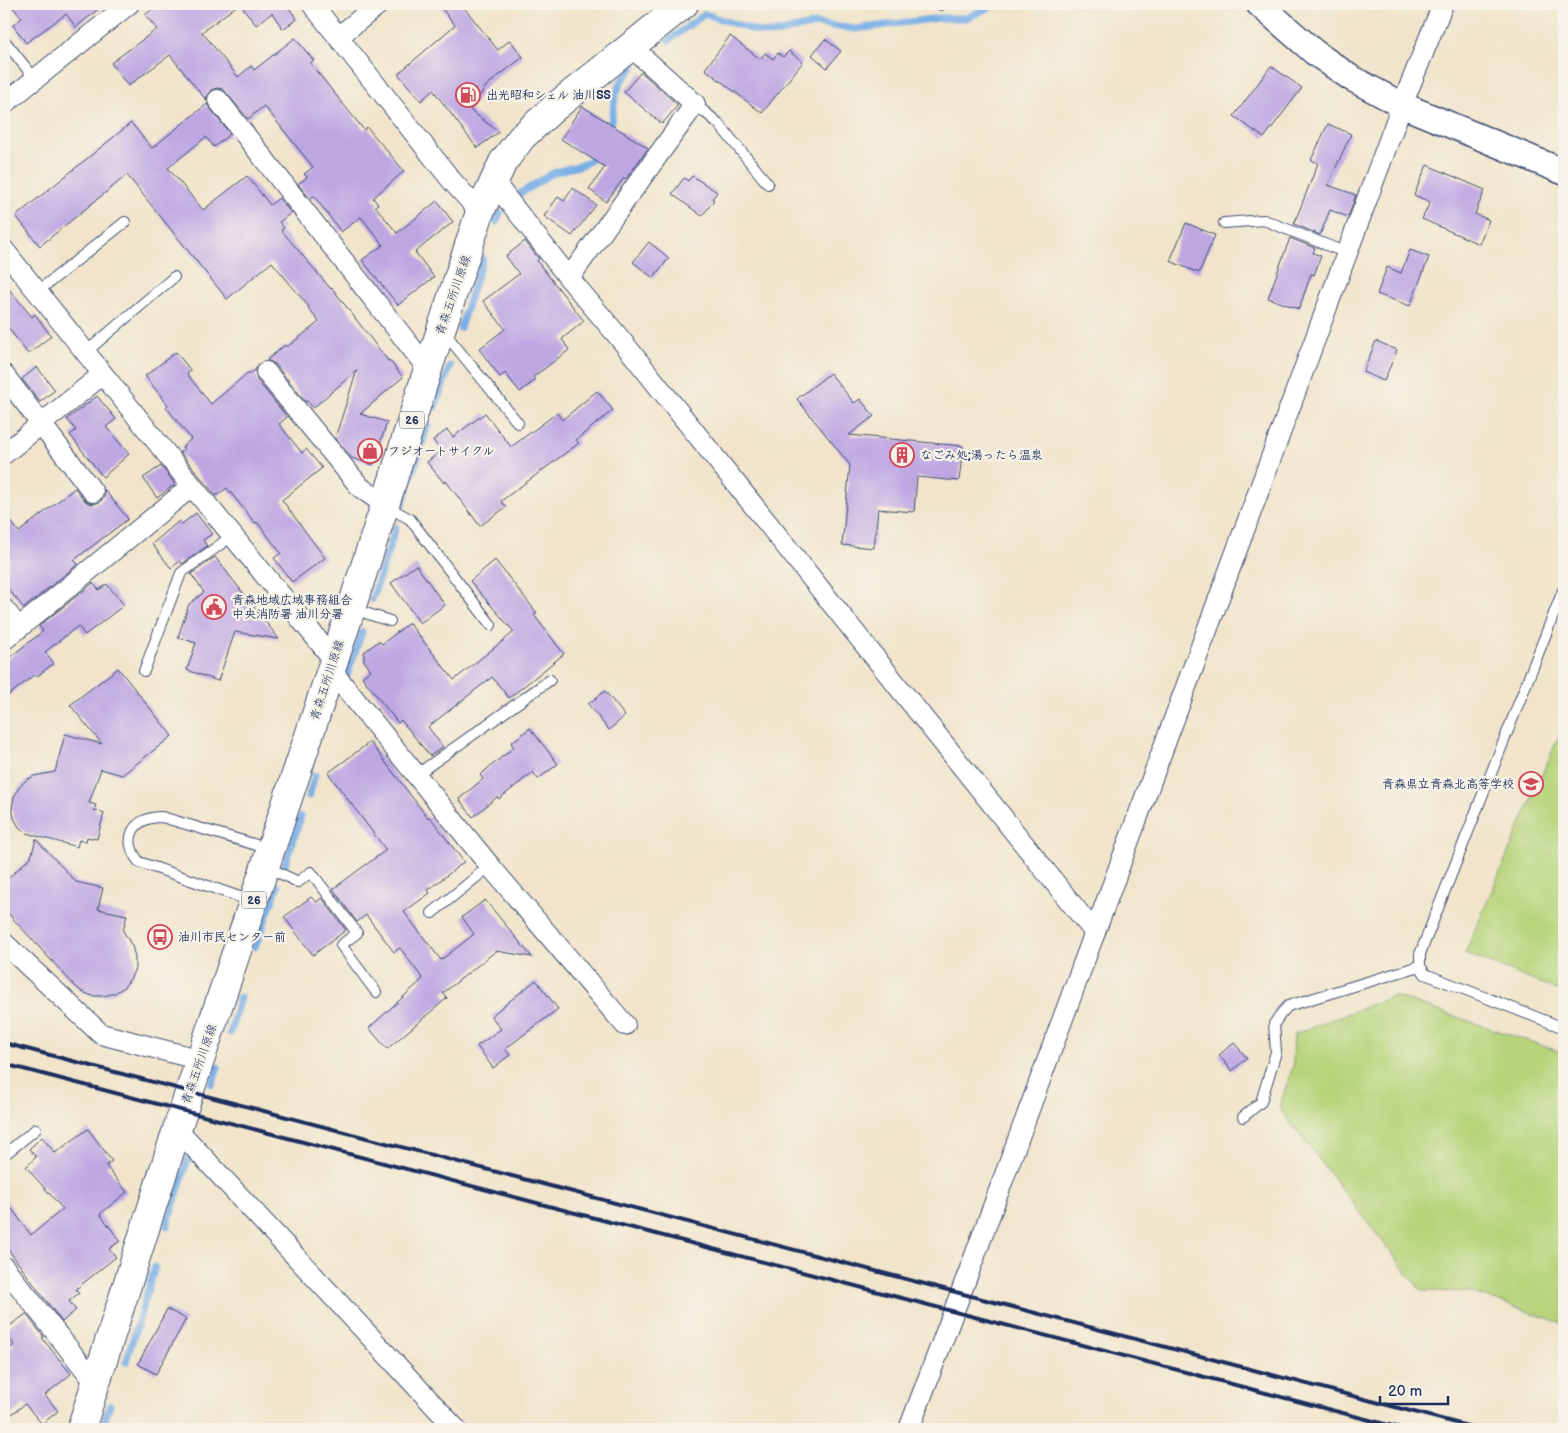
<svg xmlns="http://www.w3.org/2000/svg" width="1568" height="1433" font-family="'Balsamiq Sans','Klee One',sans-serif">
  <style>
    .green { fill: #b7d47b; stroke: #69826c }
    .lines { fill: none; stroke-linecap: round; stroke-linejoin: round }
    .stream { stroke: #78aee6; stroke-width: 7 }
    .building { fill: #bea6e3 }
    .service-casing { stroke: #3b4a6e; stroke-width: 12 }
    .minor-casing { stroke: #3b4a6e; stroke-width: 22 }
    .tertiary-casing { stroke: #3b4a6e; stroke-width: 28 }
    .primary-casing { stroke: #3b4a6e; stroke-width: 30 }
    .service { stroke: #fff; stroke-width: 10 }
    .minor { stroke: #fff; stroke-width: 20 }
    .tertiary { stroke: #fff; stroke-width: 25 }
    .primary { stroke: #fff; stroke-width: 28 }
    .rail { stroke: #1b2f5e; stroke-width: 4 }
    .labels { text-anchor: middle; stroke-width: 4.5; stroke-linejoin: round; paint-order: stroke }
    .shield { fill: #f7f3e8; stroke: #5d6a87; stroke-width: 1 }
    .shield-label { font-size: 11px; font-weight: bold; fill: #1b2f5e }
    .poi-label { font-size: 12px; font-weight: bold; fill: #1b2f5e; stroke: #f7f3e8; text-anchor: start }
    .street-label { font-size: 12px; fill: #1b2f5e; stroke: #f7f3e8 }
  </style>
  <rect width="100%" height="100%" fill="#f7f3e8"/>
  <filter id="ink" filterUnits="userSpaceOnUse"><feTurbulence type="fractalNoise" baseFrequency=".02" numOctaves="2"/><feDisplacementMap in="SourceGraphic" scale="10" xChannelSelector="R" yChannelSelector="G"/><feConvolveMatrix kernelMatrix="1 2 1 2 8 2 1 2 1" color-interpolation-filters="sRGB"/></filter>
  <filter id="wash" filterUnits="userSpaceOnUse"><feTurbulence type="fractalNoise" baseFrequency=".0096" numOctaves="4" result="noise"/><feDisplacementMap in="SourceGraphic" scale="20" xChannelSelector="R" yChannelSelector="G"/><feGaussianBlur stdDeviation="1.12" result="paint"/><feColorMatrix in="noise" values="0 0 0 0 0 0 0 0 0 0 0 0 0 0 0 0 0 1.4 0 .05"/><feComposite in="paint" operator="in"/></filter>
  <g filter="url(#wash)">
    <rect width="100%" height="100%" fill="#f1e4ca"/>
    <path class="green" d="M 1564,724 L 1564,993 L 1465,953 Z
      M 1394,996 L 1564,1053 L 1564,1323 L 1562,1323 L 1470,1292 L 1421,1291 L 1279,1108 L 1293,1066 L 1294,1034 Z"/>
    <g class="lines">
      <path class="stream" d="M 669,40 L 705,14 L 759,32 L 772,34 L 815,24 L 856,29 L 939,18 L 966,18 L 996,4
        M 609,134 L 616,94 L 622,80 L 633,68
        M 521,193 C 531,187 541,180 551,174 C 567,166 585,170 597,153
        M 496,222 L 500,213
        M 460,328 L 483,258
        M 435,407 L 450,366
        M 403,504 L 428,425
        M 372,600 L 396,527
        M 346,678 L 362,632
        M 309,796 L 315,775
        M 285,864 L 301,817
        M 255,947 L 278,886
        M 230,1033 L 240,997
        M 212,1084 L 218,1067
        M 167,1226 L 188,1159
        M 126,1362 L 155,1267
        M 102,1429 L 110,1405"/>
    </g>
    <g id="blocks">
      <path class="building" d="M 10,4 L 105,4 L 76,27 L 66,14 L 26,43 L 13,25 L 22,18 Z
        M 159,4 L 239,4 L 202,32 L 238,77 L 251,66 L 254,70 L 295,38 L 314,61 L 310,63 L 364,130 L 367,127 L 404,171 L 373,198 L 378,204 L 375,206 L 397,233 L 437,201 L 453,222 L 415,252 L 434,277 L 398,305 L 362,260 L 383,245 L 361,217 L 341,232 L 314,196 L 310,199 L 298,184 L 307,177 L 304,174 L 313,167 L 264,106 L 248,119 L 223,89 L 217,88 L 211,90 L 207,95 L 206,100 L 170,55 L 128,86 L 111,63 L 157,29 L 145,15 Z
        M 240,4 L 286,4 L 297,19 L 283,29 L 272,13 L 256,25 Z
        M 438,4 L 461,4 L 498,50 L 510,40 L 523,57 L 487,85 L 470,110 L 499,132 L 477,148 L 433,90 L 421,101 L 398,74 L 455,25 Z
        M 730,36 L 760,59 L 765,53 L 773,59 L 778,53 L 783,57 L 789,51 L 803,62 L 762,113 L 705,69 Z
        M 825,39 L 841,51 L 827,68 L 812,55 Z
        M 1271,66 L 1302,88 L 1264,138 L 1234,116 Z
        M 641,72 L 678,105 L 662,124 L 624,92 Z
        M 207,104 L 230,134 L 214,147 L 206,137 L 168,168 L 203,210 L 247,176 L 270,205 L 279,198 L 291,213 L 279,222 L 284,228 L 281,230 L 331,289 L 332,288 L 388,361 L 389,360 L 403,377 L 360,414 L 387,422 L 373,465 L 352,458 L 335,438 L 357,370 L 313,408 L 307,401 L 306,402 L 275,364 L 267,360 L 285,345 L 287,347 L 319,322 L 308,308 L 309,307 L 272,262 L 227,299 L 127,175 L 40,246 L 16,216 L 131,123 L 152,148 Z
        M 582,106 L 648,148 L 626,179 L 624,178 L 606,202 L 589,189 L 605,167 L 561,139 Z
        M 1328,124 L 1351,134 L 1328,185 L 1356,195 L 1348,217 L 1330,210 L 1320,235 L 1294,224 L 1318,163 L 1311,160 Z
        M 1427,165 L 1485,190 L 1475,214 L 1489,220 L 1479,244 L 1422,219 L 1430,202 L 1414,195 Z
        M 692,176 L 717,192 L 712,199 L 714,200 L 702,216 L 672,194 L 684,178 L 688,181 Z
        M 573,188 L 596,205 L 572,236 L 544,216 L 558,197 L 564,201 Z
        M 1186,223 L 1215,235 L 1199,273 L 1170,261 Z
        M 1290,238 L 1315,248 L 1313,253 L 1321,256 L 1314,275 L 1311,274 L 1299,309 L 1268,298 Z
        M 525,241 L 539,259 L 537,261 L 584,321 L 562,339 L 569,350 L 533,377 L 535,380 L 520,392 L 505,373 L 500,377 L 479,349 L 505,329 L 483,301 L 519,274 L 506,256 Z
        M 649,242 L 669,258 L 653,278 L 633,262 Z
        M 1410,250 L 1429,257 L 1410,306 L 1377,294 L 1387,267 L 1401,273 Z
        M 4,283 L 32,317 L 35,314 L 51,336 L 28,354 L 4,322 Z
        M 1376,341 L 1397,350 L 1384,381 L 1363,372 Z
        M 176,352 L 191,371 L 187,374 L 211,404 L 249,372 L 250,374 L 255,370 L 257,380 L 287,417 L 279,424 L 302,453 L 306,449 L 322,468 L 282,500 L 325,558 L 292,582 L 274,558 L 281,553 L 257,522 L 255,523 L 227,488 L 216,496 L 180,452 L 184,449 L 182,447 L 191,439 L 166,407 L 168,405 L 145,376 Z
        M 37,367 L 55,390 L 40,402 L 22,379 Z
        M 830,373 L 854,403 L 860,399 L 874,416 L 849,435 L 963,446 L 959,481 L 917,477 L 914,512 L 878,509 L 874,548 L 842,545 L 850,465 L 797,399 Z
        M 597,391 L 613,410 L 576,440 L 579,443 L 501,501 L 506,507 L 480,526 L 446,481 L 444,483 L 427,462 L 441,451 L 433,440 L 447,430 L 453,437 L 485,413 L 511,447 L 557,413 L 562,420 Z
        M 97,396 L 116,419 L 106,427 L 129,454 L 103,477 L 70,435 L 76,430 L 67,419 Z
        M 161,466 L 175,484 L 157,498 L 143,478 Z
        M 75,488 L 84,500 L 88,503 L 94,504 L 100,502 L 104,497 L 104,489 L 128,519 L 74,560 L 78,564 L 24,608 L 4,584 L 4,512 L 19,532 Z
        M 196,513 L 212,534 L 203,540 L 207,546 L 182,564 L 180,561 L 171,568 L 152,544 L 179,521 L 182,524 Z
        M 215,557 L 279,639 L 235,632 L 218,681 L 187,670 L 196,643 L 178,637 L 189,604 L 204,592 L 191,574 Z
        M 495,560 L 537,613 L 534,615 L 564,654 L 509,698 L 492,677 L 428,727 L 443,747 L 430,756 L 401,720 L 398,723 L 362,677 L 371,670 L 364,661 L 364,652 L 379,641 L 382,644 L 409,623 L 454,680 L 514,632 L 470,581 Z
        M 416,565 L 445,605 L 420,623 L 391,583 Z
        M 93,583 L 99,590 L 107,584 L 124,605 L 85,635 L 78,626 L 45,652 L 54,663 L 36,677 L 34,675 L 4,699 L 4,662 L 43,631 L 39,626 Z
        M 118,668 L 172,736 L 122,775 L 101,769 L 89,803 L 96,805 L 94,810 L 104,813 L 97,839 L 87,837 L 86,842 L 79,840 L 77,847 L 26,833 L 19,827 L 14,818 L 12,808 L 14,797 L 18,789 L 25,781 L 34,776 L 55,772 L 65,734 L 102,744 L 70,705 Z
        M 605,691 L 625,716 L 609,730 L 588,704 Z
        M 530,728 L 558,764 L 538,779 L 533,772 L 499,799 L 497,797 L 473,817 L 459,799 L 483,779 L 480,775 L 514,747 L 511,743 Z
        M 370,742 L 428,818 L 430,817 L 464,862 L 428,890 L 430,893 L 404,912 L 441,960 L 474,934 L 462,917 L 485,900 L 532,957 L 496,951 L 443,993 L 447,998 L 387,1049 L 369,1028 L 423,979 L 400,948 L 394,952 L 366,915 L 357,922 L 333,889 L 386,850 L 328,773 Z
        M 36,839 L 76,882 L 103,888 L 98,909 L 127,915 L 123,931 L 132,946 L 135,957 L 135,968 L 131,978 L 124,987 L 115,993 L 104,996 L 93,996 L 82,992 L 74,985 L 4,909 L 4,882 L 31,857 Z
        M 311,897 L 316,902 L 322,898 L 346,930 L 313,955 L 284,917 Z
        M 536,980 L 558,1009 L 505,1049 L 510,1055 L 493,1068 L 477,1046 L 501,1029 L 491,1016 Z
        M 1234,1043 L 1247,1058 L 1232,1071 L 1219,1055 Z
        M 88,1129 L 112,1161 L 106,1166 L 127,1192 L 100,1214 L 120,1241 L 109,1249 L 116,1257 L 76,1289 L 79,1293 L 69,1301 L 76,1310 L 62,1322 L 4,1244 L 4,1198 L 31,1235 L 63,1209 L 26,1167 L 36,1157 L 29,1149 L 42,1137 L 55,1153 Z
        M 167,1309 L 186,1319 L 156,1374 L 138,1364 Z
        M 26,1314 L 44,1337 L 42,1338 L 71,1374 L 45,1395 L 58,1411 L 42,1424 L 25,1404 L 4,1420 L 4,1353 L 14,1345 L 4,1330 Z"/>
    </g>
  </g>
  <g filter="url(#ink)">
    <use href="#blocks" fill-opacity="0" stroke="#3b4a6e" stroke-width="1"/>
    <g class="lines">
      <defs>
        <path id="service" d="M 940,4 L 941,5
          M 4,40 L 35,79
          M 695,104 L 718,123 L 768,184
          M 1224,223 L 1264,220 L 1347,253
          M 37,292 L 125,222
          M 443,331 L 518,423
          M 86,352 L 174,277
          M 386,506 L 410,519 L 491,625
          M 1564,588 L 1420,954 L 1420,966 L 1425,974 L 1564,1028
          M 353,609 L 390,621
          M 144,671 L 181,573 L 232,536
          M 416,775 L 550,680
          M 267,867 L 298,882 L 311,872 L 357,933 L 341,945 L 376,992
          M 251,901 L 139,862 C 121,839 133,817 162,817 L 270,849
          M 432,913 L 490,866
          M 1243,1117 L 1261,1102 L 1276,1052 L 1274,1024 L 1280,1015 L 1288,1006 L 1420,966
          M 4,1155 L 36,1129"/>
        <path id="minor" d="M 312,4 L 452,181 L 480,212
          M 338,37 L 379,4
          M 218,100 L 428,369
          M 4,104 L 129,4
          M 494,182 L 569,278 L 622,341 L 1095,933
          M 4,250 L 192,486 L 334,660
          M 569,278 L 695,104 L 630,46
          M 266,372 L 360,487 L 385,505
          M 4,375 L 93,492
          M 4,454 L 103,374
          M 4,609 L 19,628
          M 4,640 L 192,486
          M 331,670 L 490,866 L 625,1025
          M 4,943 L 101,1034 L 201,1060
          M 177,1129 L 456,1429
          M 4,1267 L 95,1382
          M 909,1429 L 971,1266 L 1402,105 L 1443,4"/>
        <path id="tertiary" d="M 1259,4 L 1314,52 L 1351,78 L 1402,105 L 1564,172"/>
        <path id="primary" d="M 81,1429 L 177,1129 L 331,670 L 385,505 L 428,369 L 480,212 L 503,162 L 522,137 L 555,107 L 684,4"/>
      </defs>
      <use href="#service" class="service-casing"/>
      <use href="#minor" class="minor-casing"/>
      <use href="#tertiary" class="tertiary-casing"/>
      <use href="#primary" class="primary-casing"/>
      <use href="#service" class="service"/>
      <use href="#minor" class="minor"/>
      <use href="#tertiary" class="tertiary"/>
      <use href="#primary" class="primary"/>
      <path class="rail" d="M 4,1043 L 1479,1429
        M 4,1064 L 1404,1429"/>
    </g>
  </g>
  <defs>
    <symbol id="fuel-ring" viewBox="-11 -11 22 22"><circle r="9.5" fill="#f7f3e8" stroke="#d1495b" stroke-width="1.5"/><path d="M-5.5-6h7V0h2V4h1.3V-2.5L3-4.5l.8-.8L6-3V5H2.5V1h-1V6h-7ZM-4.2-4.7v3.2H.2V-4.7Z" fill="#d1495b"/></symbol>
    <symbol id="shop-ring" viewBox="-11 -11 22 22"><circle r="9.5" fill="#f7f3e8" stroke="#d1495b" stroke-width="1.5"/><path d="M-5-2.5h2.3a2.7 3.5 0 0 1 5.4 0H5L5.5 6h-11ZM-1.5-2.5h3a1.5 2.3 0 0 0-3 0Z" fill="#d1495b"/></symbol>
    <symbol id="building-ring" viewBox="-11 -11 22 22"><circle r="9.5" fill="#f7f3e8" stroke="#d1495b" stroke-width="1.5"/><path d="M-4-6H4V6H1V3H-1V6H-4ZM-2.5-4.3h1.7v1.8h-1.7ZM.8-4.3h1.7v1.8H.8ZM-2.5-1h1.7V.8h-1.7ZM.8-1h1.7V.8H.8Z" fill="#d1495b"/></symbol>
    <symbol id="civic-ring" viewBox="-11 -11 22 22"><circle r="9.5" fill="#f7f3e8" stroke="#d1495b" stroke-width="1.5"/><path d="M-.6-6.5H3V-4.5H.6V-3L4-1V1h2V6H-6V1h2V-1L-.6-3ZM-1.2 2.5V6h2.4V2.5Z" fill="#d1495b"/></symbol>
    <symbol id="school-ring" viewBox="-11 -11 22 22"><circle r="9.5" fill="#f7f3e8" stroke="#d1495b" stroke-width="1.5"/><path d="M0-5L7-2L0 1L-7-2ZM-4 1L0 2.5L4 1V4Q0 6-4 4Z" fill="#d1495b"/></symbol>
    <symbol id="bus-ring" viewBox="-11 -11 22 22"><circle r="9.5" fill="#f7f3e8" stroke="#d1495b" stroke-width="1.5"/><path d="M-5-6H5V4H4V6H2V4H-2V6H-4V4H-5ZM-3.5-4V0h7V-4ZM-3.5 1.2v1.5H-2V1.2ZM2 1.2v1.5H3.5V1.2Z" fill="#d1495b"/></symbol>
  </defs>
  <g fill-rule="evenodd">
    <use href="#fuel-ring" x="454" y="81" width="28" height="28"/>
    <use href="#shop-ring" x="356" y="437" width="28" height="28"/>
    <use href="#building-ring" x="888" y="441" width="28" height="28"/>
    <use href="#civic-ring" x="200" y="593" width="28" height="28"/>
    <use href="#school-ring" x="1517" y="770" width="28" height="28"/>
    <use href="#bus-ring" x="146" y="923" width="28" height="28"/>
  </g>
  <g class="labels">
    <g class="shield">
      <rect x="399.5" y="411.5" width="25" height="17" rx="4"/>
      <rect x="241.5" y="891.5" width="25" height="17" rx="4"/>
    </g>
    <g class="shield-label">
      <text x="412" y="424">26</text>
      <text x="254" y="904">26</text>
    </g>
    <g class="poi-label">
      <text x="486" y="99">出光昭和シェル 油川SS</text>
      <text x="388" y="455">フジオートサイクル</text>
      <text x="920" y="459">なごみ処;湯ったら温泉</text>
      <text x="232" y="604">青森地域広域事務組合<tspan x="232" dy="14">中央消防署 油川分署</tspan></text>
      <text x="1514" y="788" text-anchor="end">青森県立青森北高等学校</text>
      <text x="178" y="941">油川市民センター前</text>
    </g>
    <g class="street-label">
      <text transform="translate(453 295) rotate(-71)" y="4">青森五所川原線</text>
      <text transform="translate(327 680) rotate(-72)" y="4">青森五所川原線</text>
      <text transform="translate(199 1064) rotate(-71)" y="4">青森五所川原線</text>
    </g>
  </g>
  <rect width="1568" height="1433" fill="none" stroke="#f7f3e8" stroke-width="20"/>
  <path d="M1380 1396v8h68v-8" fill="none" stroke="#1b2f5e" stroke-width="2.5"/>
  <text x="1388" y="1396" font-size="15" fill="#1b2f5e" stroke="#f7f3e8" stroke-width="4" paint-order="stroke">20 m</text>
</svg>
